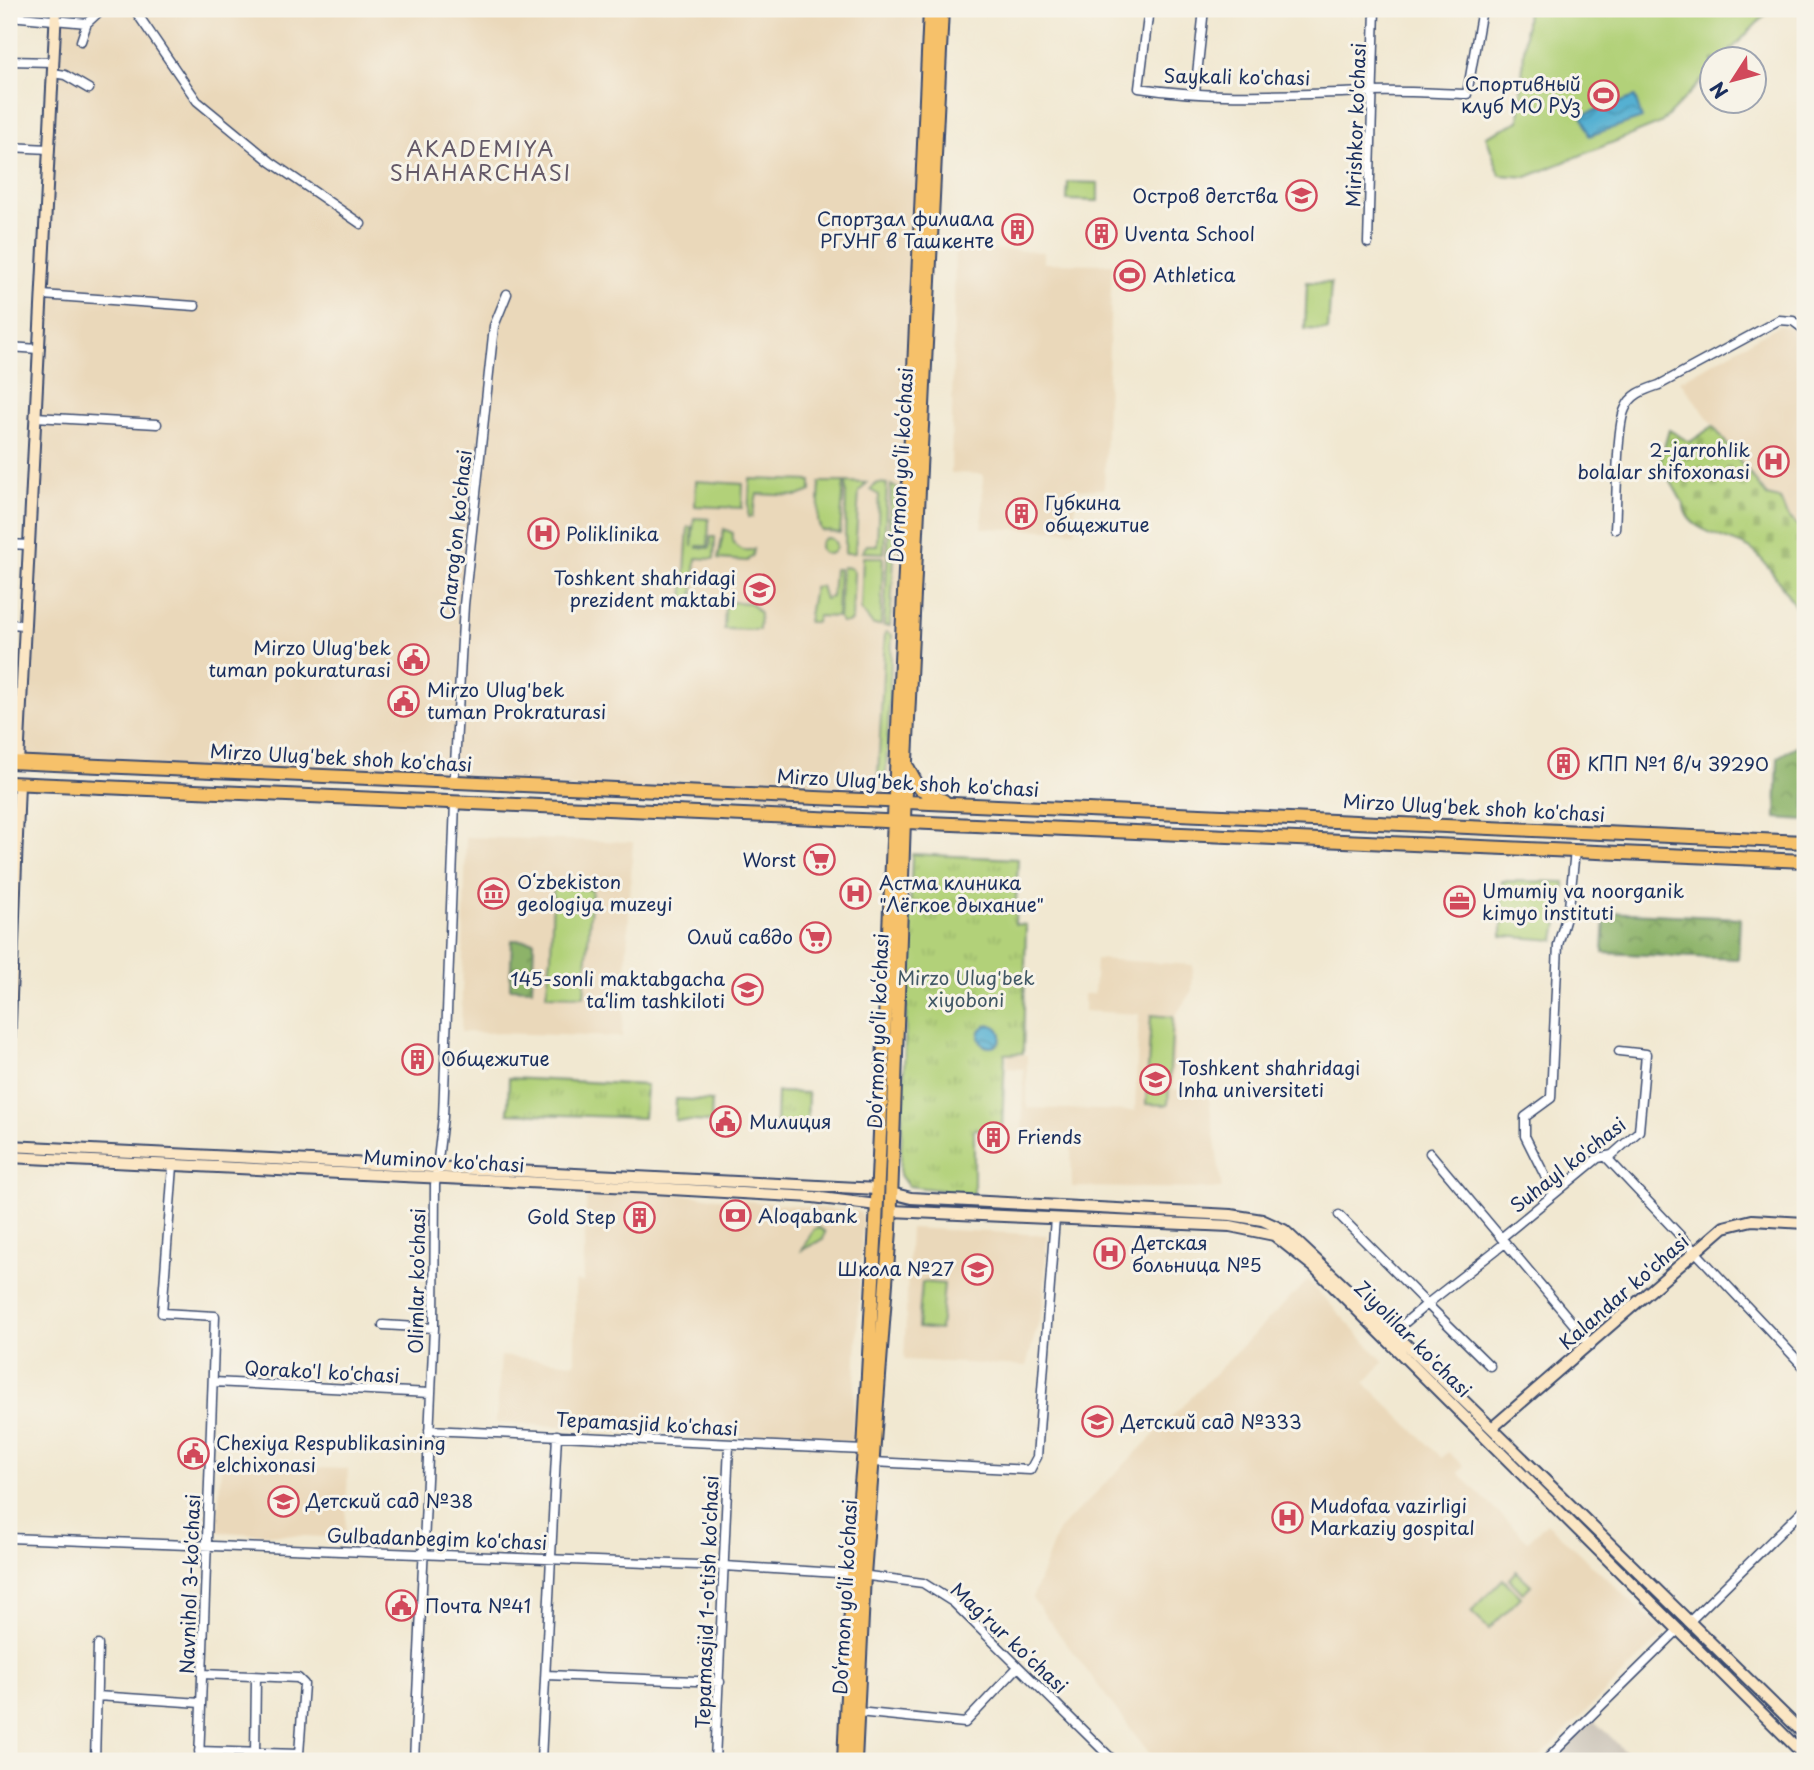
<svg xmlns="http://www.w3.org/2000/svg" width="1814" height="1770" font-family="'Playpen Sans',sans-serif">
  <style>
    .built { fill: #ead8ba }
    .industrial { fill: #cac3b8 }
    .grass { fill: #b2d179; stroke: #66806c; stroke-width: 2 }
    .forest { fill: url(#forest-crowns); stroke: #547164; stroke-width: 2 }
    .cemetery { fill: url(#cemetery-stones); stroke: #66806c; stroke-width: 2 }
    .park { fill: url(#park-tufts); stroke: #66806c; stroke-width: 2 }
    .water { fill: url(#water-waves); stroke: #387098; stroke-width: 2 }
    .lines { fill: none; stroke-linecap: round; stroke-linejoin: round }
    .street-casing { stroke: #3b4b6f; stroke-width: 11 }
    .secondary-casing { stroke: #3b4b6f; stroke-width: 14 }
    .primary-casing { stroke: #3b4b6f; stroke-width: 16 }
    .street { stroke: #fff; stroke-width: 8 }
    .secondary { stroke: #fbe6c4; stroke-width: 10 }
    .primary { stroke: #f6c16b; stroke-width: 12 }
    .labels { text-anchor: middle; stroke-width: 6; stroke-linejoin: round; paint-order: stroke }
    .street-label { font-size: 19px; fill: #1b2f5e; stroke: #f7f3e8 }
    .poi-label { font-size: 19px; fill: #1b2f5e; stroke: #f7f3e8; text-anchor: start }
    .park-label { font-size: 19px; fill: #415865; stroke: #f7f3e8 }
    .neighbourhood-label { font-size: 21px; letter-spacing: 2px; fill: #645968; stroke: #f7f3e8 }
  </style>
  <defs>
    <pattern id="forest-crowns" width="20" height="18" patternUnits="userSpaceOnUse" patternTransform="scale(1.75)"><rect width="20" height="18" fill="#8db369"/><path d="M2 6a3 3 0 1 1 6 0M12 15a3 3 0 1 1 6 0" fill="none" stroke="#72925a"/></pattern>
    <pattern id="cemetery-stones" width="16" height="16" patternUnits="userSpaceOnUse" patternTransform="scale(1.75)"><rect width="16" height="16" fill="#b2d179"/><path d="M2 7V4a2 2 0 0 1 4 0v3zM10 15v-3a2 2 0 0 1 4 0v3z" fill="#98b46b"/></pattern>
    <pattern id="park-tufts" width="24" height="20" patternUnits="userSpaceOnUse" patternTransform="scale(1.75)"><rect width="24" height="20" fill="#b2d179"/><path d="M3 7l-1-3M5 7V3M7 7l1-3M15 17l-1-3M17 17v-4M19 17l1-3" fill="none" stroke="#98b46b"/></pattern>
    <pattern id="water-waves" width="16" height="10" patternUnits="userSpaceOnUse" patternTransform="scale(1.75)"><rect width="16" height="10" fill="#54b0d2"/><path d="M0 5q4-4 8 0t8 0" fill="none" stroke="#4590ae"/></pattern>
  </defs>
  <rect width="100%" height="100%" fill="#f7f3e8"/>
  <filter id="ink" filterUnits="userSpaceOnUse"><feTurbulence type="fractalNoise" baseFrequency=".0143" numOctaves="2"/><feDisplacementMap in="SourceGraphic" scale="14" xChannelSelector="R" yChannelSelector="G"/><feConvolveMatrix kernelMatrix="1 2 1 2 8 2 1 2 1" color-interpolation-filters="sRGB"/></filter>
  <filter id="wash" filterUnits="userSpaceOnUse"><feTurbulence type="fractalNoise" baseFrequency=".00686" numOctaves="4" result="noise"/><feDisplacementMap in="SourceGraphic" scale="28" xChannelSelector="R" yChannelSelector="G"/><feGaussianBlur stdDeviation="1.57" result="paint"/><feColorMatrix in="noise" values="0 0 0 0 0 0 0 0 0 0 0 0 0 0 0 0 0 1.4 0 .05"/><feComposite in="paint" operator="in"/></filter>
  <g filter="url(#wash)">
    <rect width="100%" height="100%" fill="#f1e8d1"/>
    <path class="built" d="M 56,9 L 930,9 L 893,802 L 18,763 Z
      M 1290,191 L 1312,192 L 1312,202 L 1290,201 Z
      M 955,247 L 1044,252 L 1044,263 L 1112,264 L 1104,489 L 1075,490 L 1075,531 L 982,528 L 983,474 L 951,473 Z
      M 1779,325 L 1797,329 L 1805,338 L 1805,533 L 1786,514 L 1780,499 L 1767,496 L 1680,381 Z
      M 466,837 L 633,842 L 622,1037 L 461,1032 Z
      M 1096,959 L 1193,965 L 1192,990 L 1176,1015 L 1173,1089 L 1202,1092 L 1209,1099 L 1222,1189 L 1072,1187 L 1071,1139 L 1022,1136 L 1024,1069 L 1007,1068 L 1008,1054 L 1027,1055 L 1027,1108 L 1135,1111 L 1139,1014 L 1084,1011 L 1084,994 L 1094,994 Z
      M 587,1185 L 860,1212 L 863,1218 L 852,1442 L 496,1423 L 501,1356 L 575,1363 L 575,1281 L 583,1282 Z
      M 910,1228 L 1047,1235 L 1044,1304 L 1026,1366 L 904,1360 Z
      M 1308,1280 L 1384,1362 L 1365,1383 L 1442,1458 L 1448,1452 L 1464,1466 L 1458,1473 L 1528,1541 L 1547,1523 L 1665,1633 L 1536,1761 L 1155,1761 L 1032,1598 L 1058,1531 Z
      M 221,1465 L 348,1469 L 345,1538 L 217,1532 Z"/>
    <path class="industrial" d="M 1590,1717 L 1635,1761 L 1549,1761 Z"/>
    <path class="grass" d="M 1527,9 L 1771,9 L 1722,59 L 1713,60 L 1712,70 L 1661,123 L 1527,177 L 1500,175 L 1486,136 L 1519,121 Z
      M 1068,182 L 1098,183 L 1098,201 L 1067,200 Z
      M 1307,282 L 1331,283 L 1328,330 L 1305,329 Z
      M 750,479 L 811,481 L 811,491 L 798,496 L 757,494 L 752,517 L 748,517 Z
      M 696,481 L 743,484 L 742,508 L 695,506 Z
      M 820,482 L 844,482 L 840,533 L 821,530 L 818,521 Z
      M 846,482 L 867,483 L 859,492 L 855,553 L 845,553 Z
      M 877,483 L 887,484 L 884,553 L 862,552 L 867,545 L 877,545 L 879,495 L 870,490 Z
      M 891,485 L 898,489 L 890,626 L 884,626 Z
      M 694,518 L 709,519 L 708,546 L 697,546 L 697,548 L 710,548 L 711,537 L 715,537 L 714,559 L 696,558 L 693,602 L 683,602 L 688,527 L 692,527 L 692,547 Z
      M 724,529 L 733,533 C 731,547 742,553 754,549 L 753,555 L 747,561 L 718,559 Z
      M820 546a8 8 0 1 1 16 0a8 8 0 1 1-16 0Z
      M 863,557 L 883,557 L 881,625 L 873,625 L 861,610 Z
      M 842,567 L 851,568 L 854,573 L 852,620 L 848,623 L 842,623 L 839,619 Z
      M 834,569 L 839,569 L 837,617 L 818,616 L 816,622 L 808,622 L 814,587 L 821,586 L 825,599 L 832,597 Z
      M 732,602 L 750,603 L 760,613 L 759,630 L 724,629 L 725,607 Z
      M 887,632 L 892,635 L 886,776 L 878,776 L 885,633 Z
      M 1502,881 L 1565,882 L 1555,940 L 1502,936 Z
      M 553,887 L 592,889 L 584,996 L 546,995 L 551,957 Z
      M 1151,1015 L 1173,1017 L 1168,1105 L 1146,1104 Z
      M 676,1099 L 712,1101 L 711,1122 L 675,1120 Z
      M 818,1227 L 825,1232 L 823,1239 L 802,1250 L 813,1230 Z
      M 922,1282 L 944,1284 L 940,1330 L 918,1328 Z
      M 1516,1571 L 1531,1585 L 1523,1593 L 1509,1579 Z
      M 1503,1579 L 1521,1597 L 1489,1629 L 1471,1612 Z"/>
    <path class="forest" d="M 1805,741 L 1805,820 L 1776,818 L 1778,757 Z
      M 1605,912 L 1740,918 L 1738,959 L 1603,953 Z
      M 512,940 L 534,941 L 532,989 L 510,988 Z"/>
    <path class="cemetery" d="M 1713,426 L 1767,496 L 1780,499 L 1786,514 L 1805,533 L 1805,622 C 1794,604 1766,558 1749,548 C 1730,537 1685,532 1684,505 L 1660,462 L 1669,430 L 1690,442 Z"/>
    <path class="park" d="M 912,854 L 1018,859 L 1015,924 L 1026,925 L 1023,1053 L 1005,1054 L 1002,1130 L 974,1129 L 974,1194 L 908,1186 L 900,1175 Z
      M 509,1078 L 646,1085 L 644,1118 L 508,1113 Z
      M 777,1092 L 808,1093 L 807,1127 L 776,1125 Z"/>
    <path class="water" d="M 1635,97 L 1642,118 L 1589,136 L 1582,115 Z
      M979 1036a11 11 0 1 1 22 0a11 11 0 1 1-22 0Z"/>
  </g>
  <g filter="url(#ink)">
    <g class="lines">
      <defs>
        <path id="street" d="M 134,9 L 197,101 L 271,162 L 361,224
          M 1149,9 L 1139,88 C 1215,100 1294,94 1370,92 C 1402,91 1435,93 1467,94 L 1482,9
          M 9,16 L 87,23 L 102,9
          M 81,41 L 87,23
          M 9,61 L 53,62
          M 53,73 L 65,75 L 89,89
          M 1195,93 L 1204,9
          M 9,147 L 49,149
          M 1368,243 L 1375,9
          M 42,295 L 195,306
          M 9,347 L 39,349
          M 35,417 L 157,424
          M 1615,529 C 1617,505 1616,427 1625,409 C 1631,394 1644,390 1659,385 L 1779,320 L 1793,321 L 1805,330
          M 9,544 L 29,545
          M 9,624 L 25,625
          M 454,782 L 464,605 L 494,326 L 507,294
          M 1430,1153 L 1591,1345
          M 1607,1158 L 1805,1368
          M 173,1166 L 162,1313 L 215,1316 L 199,1761
          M 1554,1194 L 1525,1136 L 1525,1117 L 1551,1098 L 1558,945 L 1569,907 L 1575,851
          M 1339,1215 L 1427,1304 L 1505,1243
          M 1501,1238 L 1598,1158 L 1612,1155 L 1639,1131 L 1646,1054 L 1619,1051
          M 383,1325 L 434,1328
          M 1394,1332 L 1427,1304 L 1490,1366
          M 213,1382 L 430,1393
          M 429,1430 L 864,1450
          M 873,1462 L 1030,1470 L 1037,1457 L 1055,1218
          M 9,1538 L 724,1566 L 853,1574 L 923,1583 L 953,1602 L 1114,1761
          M 1689,1622 L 1805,1508
          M 546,1675 L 720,1682
          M 97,1696 L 201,1703
          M 858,1712 L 965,1723 L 1018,1667
          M 199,1751 L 299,1754 L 304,1684 L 298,1678 L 202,1674
          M 255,1754 L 256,1677
          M 95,1761 L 98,1645
          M 414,1761 L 434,1328 L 435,1185 L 443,1117 L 455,802
          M 541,1761 L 557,1435
          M 715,1761 L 729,1445
          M 1545,1761 L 1678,1630"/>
        <path id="secondary" d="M 18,763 L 56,9
          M 9,1050 L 19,783
          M 9,1146 L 878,1189
          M 9,1157 L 653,1188 L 813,1197 L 877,1205
          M 891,1193 L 911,1198 L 1231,1215 L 1262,1220 L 1284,1230 L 1414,1352 L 1805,1735
          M 891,1211 L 1230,1226 L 1274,1235 L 1313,1266 L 1805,1756
          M 1492,1428 L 1724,1227 L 1752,1220 L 1805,1223"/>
        <path id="primary" d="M 9,762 L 1805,842
          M 908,768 L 919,788 L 944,801
          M 9,783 L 1805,861
          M 844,1761 L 852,1586 L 864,1450 L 876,1223 L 930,9
          M 855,1761 L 864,1575 L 890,1230 L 906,761 L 942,9"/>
      </defs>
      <use href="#street" class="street-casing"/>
      <use href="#secondary" class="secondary-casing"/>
      <use href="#primary" class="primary-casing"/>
      <use href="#street" class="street"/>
      <use href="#secondary" class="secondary"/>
      <use href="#primary" class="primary"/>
    </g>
  </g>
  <defs>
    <symbol id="stadium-ring" viewBox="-11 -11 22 22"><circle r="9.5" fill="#f7f3e8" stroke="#d1495b" stroke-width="1.5"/><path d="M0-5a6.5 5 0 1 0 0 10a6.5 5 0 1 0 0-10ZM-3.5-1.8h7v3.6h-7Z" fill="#d1495b"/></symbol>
    <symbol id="school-ring" viewBox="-11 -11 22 22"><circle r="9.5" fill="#f7f3e8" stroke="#d1495b" stroke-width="1.5"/><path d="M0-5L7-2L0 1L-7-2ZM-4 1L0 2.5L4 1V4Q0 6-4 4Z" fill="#d1495b"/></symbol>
    <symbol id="building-ring" viewBox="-11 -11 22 22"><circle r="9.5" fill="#f7f3e8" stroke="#d1495b" stroke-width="1.5"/><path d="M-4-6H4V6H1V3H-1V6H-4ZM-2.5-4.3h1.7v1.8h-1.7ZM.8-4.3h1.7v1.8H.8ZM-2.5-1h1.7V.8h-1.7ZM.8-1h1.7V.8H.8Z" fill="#d1495b"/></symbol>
    <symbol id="hospital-ring" viewBox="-11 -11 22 22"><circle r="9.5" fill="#f7f3e8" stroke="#d1495b" stroke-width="1.5"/><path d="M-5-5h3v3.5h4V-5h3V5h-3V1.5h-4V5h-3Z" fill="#d1495b"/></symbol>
    <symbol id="civic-ring" viewBox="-11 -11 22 22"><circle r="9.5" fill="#f7f3e8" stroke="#d1495b" stroke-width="1.5"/><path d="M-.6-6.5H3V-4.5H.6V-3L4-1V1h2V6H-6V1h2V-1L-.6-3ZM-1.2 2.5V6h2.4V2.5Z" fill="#d1495b"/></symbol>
    <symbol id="supermarket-ring" viewBox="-11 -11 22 22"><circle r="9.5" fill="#f7f3e8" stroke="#d1495b" stroke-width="1.5"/><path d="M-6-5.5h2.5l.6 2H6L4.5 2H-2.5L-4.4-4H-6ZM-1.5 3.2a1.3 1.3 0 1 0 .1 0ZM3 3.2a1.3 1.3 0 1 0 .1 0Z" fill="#d1495b"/></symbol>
    <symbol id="museum-ring" viewBox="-11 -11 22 22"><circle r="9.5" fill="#f7f3e8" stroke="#d1495b" stroke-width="1.5"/><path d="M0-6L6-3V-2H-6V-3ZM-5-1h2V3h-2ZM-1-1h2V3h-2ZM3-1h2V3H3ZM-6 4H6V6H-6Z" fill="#d1495b"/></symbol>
    <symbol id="office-ring" viewBox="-11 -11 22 22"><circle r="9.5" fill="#f7f3e8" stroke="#d1495b" stroke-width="1.5"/><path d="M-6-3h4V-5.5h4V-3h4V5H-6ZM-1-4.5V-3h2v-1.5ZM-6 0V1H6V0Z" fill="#d1495b"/></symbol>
    <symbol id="university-ring" viewBox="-11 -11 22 22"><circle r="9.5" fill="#f7f3e8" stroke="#d1495b" stroke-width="1.5"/><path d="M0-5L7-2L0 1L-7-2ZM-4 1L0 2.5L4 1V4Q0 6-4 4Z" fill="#d1495b"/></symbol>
    <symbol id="bank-ring" viewBox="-11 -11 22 22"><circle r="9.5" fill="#f7f3e8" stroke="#d1495b" stroke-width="1.5"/><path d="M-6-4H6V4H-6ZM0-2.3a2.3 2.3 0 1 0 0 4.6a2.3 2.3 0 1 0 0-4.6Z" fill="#d1495b"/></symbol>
  </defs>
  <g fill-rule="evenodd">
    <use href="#stadium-ring" x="1586" y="78" width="35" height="35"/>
    <use href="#school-ring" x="1284" y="178" width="35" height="35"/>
    <use href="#building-ring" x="1000" y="212" width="35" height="35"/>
    <use href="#building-ring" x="1084" y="216" width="35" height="35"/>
    <use href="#stadium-ring" x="1112" y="258" width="35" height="35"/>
    <use href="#hospital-ring" x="1756" y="444" width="35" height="35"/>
    <use href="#building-ring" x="1004" y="496" width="35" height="35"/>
    <use href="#hospital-ring" x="526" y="516" width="35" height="35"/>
    <use href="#school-ring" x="742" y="572" width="35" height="35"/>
    <use href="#civic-ring" x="396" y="642" width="35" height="35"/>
    <use href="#civic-ring" x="386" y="684" width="35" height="35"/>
    <use href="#building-ring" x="1546" y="746" width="35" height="35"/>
    <use href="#supermarket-ring" x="802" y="842" width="35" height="35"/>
    <use href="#museum-ring" x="476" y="876" width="35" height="35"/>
    <use href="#hospital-ring" x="838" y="876" width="35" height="35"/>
    <use href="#office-ring" x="1442" y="884" width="35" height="35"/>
    <use href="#supermarket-ring" x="798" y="920" width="35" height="35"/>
    <use href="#school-ring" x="730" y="972" width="35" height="35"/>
    <use href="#building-ring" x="400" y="1042" width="35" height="35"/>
    <use href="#university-ring" x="1138" y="1062" width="35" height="35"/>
    <use href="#civic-ring" x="708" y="1104" width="35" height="35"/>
    <use href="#building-ring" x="976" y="1120" width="35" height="35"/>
    <use href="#bank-ring" x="718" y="1198" width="35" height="35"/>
    <use href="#building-ring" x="622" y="1200" width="35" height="35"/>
    <use href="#hospital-ring" x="1092" y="1236" width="35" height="35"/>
    <use href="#school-ring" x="960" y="1252" width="35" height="35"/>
    <use href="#school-ring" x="1080" y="1404" width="35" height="35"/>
    <use href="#civic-ring" x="176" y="1436" width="35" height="35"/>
    <use href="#school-ring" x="266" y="1484" width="35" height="35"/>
    <use href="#hospital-ring" x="1270" y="1500" width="35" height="35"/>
    <use href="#civic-ring" x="384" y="1588" width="35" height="35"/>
  </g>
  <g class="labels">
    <g class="street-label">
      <text transform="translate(1237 77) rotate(1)" y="7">Saykali ko'chasi</text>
      <text transform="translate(1356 125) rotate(-88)" y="7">Mirishkor ko'chasi</text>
      <text transform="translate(901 465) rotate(-87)" y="7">Do‘rmon yo‘li ko‘chasi</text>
      <text transform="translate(456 535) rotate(-84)" y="7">Charog'on ko'chasi</text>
      <text transform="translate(341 758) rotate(3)" y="7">Mirzo Ulug'bek shoh ko'chasi</text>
      <text transform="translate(908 783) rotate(3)" y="7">Mirzo Ulug'bek shoh ko'chasi</text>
      <text transform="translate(1474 808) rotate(3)" y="7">Mirzo Ulug'bek shoh ko'chasi</text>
      <text transform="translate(878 1031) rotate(-88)" y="7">Do‘rmon yo‘li ko‘chasi</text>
      <text transform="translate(444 1161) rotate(3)" y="7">Muminov ko'chasi</text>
      <text transform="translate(1568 1165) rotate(-38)" y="7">Suhayl ko'chasi</text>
      <text transform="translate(417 1281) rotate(-89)" y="7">Olimlar ko'chasi</text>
      <text transform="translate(1624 1292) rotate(-41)" y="7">Kalandar ko'chasi</text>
      <text transform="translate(1413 1339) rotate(45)" y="7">Ziyolilar ko'chasi</text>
      <text transform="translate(322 1372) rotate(3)" y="7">Qorako'l ko'chasi</text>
      <text transform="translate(647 1424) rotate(3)" y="7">Tepamasjid ko'chasi</text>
      <text transform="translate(437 1539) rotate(2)" y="7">Gulbadanbegim ko'chasi</text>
      <text transform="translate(190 1584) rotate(-88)" y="7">Navnihol 3-ko'chasi</text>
      <text transform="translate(845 1597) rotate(-87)" y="7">Do‘rmon yo‘li ko‘chasi</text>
      <text transform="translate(707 1602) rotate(-88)" y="7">Tepamasjid 1-o'tish ko'chasi</text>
      <text transform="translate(1009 1638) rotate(43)" y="7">Magʻrur koʻchasi</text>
    </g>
    <g class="poi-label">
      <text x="1581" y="91" text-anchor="end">Спортивный<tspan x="1581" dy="22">клуб МО РУз</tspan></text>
      <text x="1278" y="203" text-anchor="end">Остров детства</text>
      <text x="994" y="226" text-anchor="end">Спортзал филиала<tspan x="994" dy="22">РГУНГ в Ташкенте</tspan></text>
      <text x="1124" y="241">Uventa School</text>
      <text x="1153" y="282">Athletica</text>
      <text x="1750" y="457" text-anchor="end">2-jarrohlik<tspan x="1750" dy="22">bolalar shifoxonasi</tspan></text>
      <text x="1045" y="510">Губкина<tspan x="1045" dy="22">общежитие</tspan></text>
      <text x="566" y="541">Poliklinika</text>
      <text x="736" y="585" text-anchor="end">Toshkent shahridagi<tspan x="736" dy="22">prezident maktabi</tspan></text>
      <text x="391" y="655" text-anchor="end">Mirzo Ulug'bek<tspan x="391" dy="22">tuman pokuraturasi</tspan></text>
      <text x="427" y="697">Mirzo Ulug'bek<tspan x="427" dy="22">tuman Prokraturasi</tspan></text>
      <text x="1587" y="771">КПП №1 в/ч 39290</text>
      <text x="796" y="867" text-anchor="end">Worst</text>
      <text x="517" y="889">Oʻzbekiston<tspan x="517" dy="22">geologiya muzeyi</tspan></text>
      <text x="879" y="890">Астма клиника<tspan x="879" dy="22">"Лёгкое дыхание"</tspan></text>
      <text x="1482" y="898">Umumiy va noorganik<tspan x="1482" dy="22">kimyo instituti</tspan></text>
      <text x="793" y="944" text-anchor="end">Олий савдо</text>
      <text x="725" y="986" text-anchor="end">145-sonli maktabgacha<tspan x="725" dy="22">ta‘lim tashkiloti</tspan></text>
      <text x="441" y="1066">Общежитие</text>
      <text x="1178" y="1075">Toshkent shahridagi<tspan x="1178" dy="22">Inha universiteti</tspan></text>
      <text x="749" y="1129">Милиция</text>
      <text x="1017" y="1144">Friends</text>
      <text x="758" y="1223">Aloqabank</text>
      <text x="616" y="1224" text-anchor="end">Gold Step</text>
      <text x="1132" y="1250">Детская<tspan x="1132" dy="22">больница №5</tspan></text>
      <text x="954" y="1276" text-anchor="end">Школа №27</text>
      <text x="1121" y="1429">Детский сад №333</text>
      <text x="216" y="1450">Chexiya Respublikasining<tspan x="216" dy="22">elchixonasi</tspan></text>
      <text x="306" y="1508">Детский сад №38</text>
      <text x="1310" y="1513">Mudofaa vazirligi<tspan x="1310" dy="22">Markaziy gospital</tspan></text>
      <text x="425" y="1613">Почта №41</text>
    </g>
    <g class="park-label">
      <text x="966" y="985">Mirzo Ulug'bek<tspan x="966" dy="22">xiyoboni</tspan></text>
    </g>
    <g class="neighbourhood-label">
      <text x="481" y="157">AKADEMIYA<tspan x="481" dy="24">SHAHARCHASI</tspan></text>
    </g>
  </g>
  <rect width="1814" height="1770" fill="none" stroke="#f7f3e8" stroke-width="35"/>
  <g transform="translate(1733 80) rotate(234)"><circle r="33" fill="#f7f3e8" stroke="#9fa5b1" stroke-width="2"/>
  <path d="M0-5L12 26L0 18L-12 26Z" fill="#d1495b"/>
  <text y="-10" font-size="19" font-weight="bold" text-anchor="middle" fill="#1b2f5e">N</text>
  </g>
</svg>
